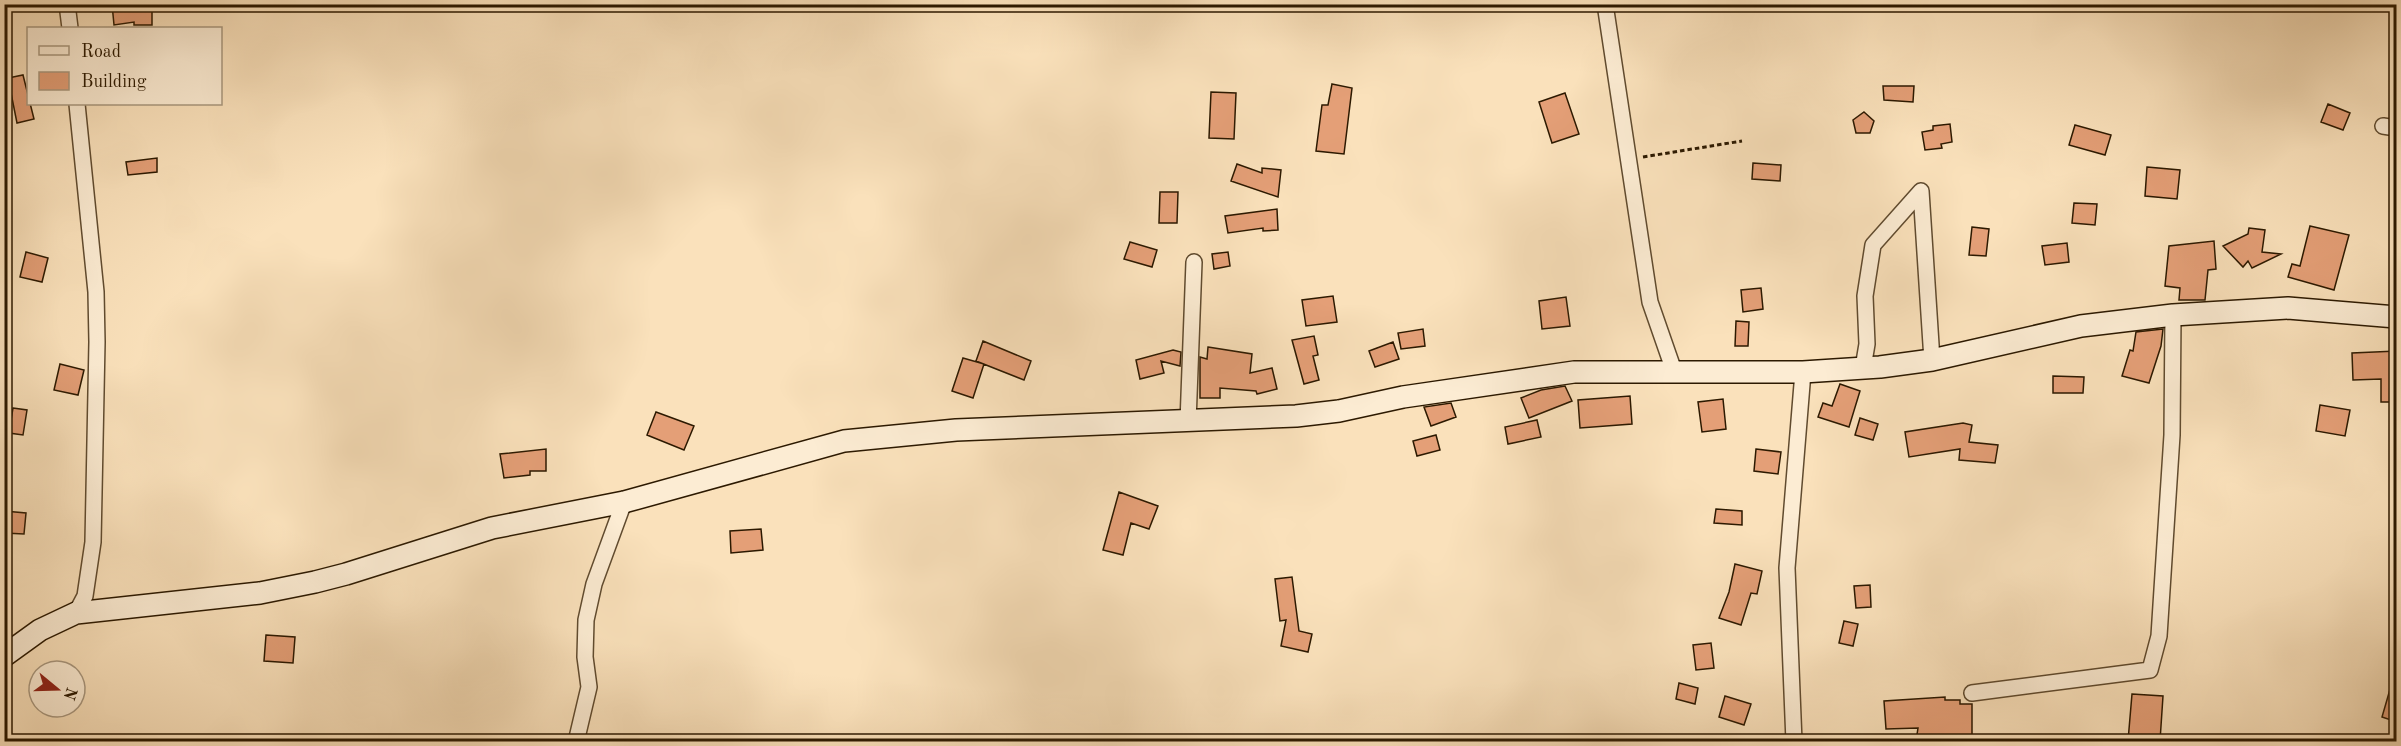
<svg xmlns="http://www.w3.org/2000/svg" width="2401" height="746" font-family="'Old Standard TT',serif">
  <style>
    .building { fill: #e49f77; stroke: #2c1900; stroke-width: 1.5 }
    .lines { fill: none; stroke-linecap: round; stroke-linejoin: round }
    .street-casing { stroke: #604b2f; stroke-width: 18 }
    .secondary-casing { stroke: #2c1900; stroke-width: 24 }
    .path { stroke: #2c1900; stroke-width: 3; stroke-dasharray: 4.5 3; stroke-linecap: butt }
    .street { stroke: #fcecd3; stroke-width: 15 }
    .secondary { stroke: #fcecd3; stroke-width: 21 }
  </style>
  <rect width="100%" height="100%" fill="#fae1bb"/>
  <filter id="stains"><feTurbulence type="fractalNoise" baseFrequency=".00333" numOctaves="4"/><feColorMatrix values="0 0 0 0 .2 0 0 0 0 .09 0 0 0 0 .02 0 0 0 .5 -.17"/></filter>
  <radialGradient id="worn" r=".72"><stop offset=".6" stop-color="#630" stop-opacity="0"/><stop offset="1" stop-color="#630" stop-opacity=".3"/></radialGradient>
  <path class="building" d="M 112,4 L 152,4 L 152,25 L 134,25 L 134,22 L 114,25 Z
    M 23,75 L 34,119 L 17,123 L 8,78 Z
    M 1332,84 L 1352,88 L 1344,154 L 1316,151 L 1322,105 L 1328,105 Z
    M 1883,86 L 1914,86 L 1913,102 L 1884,100 Z
    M 1211,92 L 1236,93 L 1234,139 L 1209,138 Z
    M 1565,93 L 1579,134 L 1552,143 L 1539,102 Z
    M 2328,104 L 2350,113 L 2343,130 L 2321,122 Z
    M 1864,112 L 1874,121 L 1870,133 L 1856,133 L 1853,120 Z
    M 1950,124 L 1952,142 L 1941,144 L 1942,148 L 1925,150 L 1922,132 L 1933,130 L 1933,126 Z
    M 2075,125 L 2111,135 L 2105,155 L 2069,145 Z
    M 157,158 L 157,172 L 128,175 L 126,162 Z
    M 1753,163 L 1781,165 L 1780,181 L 1752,179 Z
    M 1237,164 L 1262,173 L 1262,168 L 1281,170 L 1278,197 L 1231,181 Z
    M 2147,167 L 2180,170 L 2177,199 L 2145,196 Z
    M 1160,192 L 1178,192 L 1177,223 L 1159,223 Z
    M 2074,203 L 2097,204 L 2095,225 L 2072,223 Z
    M 1277,209 L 1278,230 L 1263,231 L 1263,228 L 1228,233 L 1225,216 Z
    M 2310,226 L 2349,235 L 2334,290 L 2288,277 L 2292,264 L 2300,266 Z
    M 1972,227 L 1989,229 L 1986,256 L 1969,255 Z
    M 2249,228 L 2265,230 L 2262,252 L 2281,254 L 2252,268 L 2248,261 L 2243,267 L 2223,246 L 2248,234 Z
    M 2214,241 L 2216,269 L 2208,270 L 2205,300 L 2179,300 L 2180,288 L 2165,286 L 2169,246 Z
    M 1130,242 L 1157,250 L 1152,267 L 1124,259 Z
    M 2067,243 L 2069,262 L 2045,265 L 2042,246 Z
    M 26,252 L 48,258 L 42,282 L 20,277 Z
    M 1228,252 L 1230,266 L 1214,269 L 1212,254 Z
    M 1761,288 L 1763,309 L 1743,312 L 1741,290 Z
    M 1333,296 L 1337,322 L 1306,326 L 1302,300 Z
    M 1566,297 L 1570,326 L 1542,329 L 1539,301 Z
    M 1736,321 L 1749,322 L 1748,346 L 1735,346 Z
    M 1423,329 L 1425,346 L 1401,349 L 1398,333 Z
    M 2163,329 L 2161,346 L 2149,383 L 2122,376 L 2130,350 L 2133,351 L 2136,332 Z
    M 1314,336 L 1318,355 L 1313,356 L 1319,380 L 1304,384 L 1292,340 Z
    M 983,341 L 1031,361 L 1024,380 L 976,361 Z
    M 1393,342 L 1399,359 L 1375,367 L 1369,351 Z
    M 1208,347 L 1252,354 L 1250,373 L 1272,368 L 1277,389 L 1257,394 L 1256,391 L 1220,388 L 1220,398 L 1200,398 L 1200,357 L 1207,359 Z
    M 1173,350 L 1181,352 L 1180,366 L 1161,361 L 1164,373 L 1140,379 L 1136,360 Z
    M 2397,351 L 2397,402 L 2381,402 L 2381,379 L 2353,380 L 2352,353 Z
    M 963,358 L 984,364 L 973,398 L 952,391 Z
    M 60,364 L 84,370 L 78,395 L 54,390 Z
    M 2053,376 L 2084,377 L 2083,393 L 2053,393 Z
    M 1840,384 L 1860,391 L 1849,427 L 1818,417 L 1823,403 L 1832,406 Z
    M 1565,386 L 1572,401 L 1529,418 L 1521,398 L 1541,390 Z
    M 1630,396 L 1632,424 L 1580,428 L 1578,400 Z
    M 1723,399 L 1726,429 L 1702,432 L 1698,402 Z
    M 1451,403 L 1456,417 L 1431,426 L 1424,407 Z
    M 2320,405 L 2350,410 L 2345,436 L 2316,431 Z
    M 13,408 L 27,410 L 23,435 L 9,433 Z
    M 656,412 L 694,426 L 684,450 L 647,435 Z
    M 1860,418 L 1878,424 L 1873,440 L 1855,435 Z
    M 1537,420 L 1541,437 L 1508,444 L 1505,427 Z
    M 1963,423 L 1972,425 L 1969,442 L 1998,445 L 1995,463 L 1959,460 L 1960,449 L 1909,457 L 1905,432 Z
    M 1436,435 L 1440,450 L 1417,456 L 1413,441 Z
    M 546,449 L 546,471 L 530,471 L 530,475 L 504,478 L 500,454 Z
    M 1756,449 L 1781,452 L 1778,474 L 1754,471 Z
    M 1119,492 L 1158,506 L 1149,529 L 1131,523 L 1123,555 L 1103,550 Z
    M 1716,509 L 1742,511 L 1742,525 L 1714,523 Z
    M 4,511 L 26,513 L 24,534 L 4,533 Z
    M 761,529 L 763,550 L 731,553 L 730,531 Z
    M 1735,564 L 1762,571 L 1757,594 L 1751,593 L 1741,625 L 1719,618 L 1729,592 Z
    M 1292,577 L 1299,631 L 1312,634 L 1308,652 L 1281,646 L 1286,620 L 1280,621 L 1275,579 Z
    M 1870,585 L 1871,607 L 1856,608 L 1854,586 Z
    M 1844,621 L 1858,624 L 1853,646 L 1839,643 Z
    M 266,635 L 295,637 L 293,663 L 264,661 Z
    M 1711,643 L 1714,668 L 1696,670 L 1693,645 Z
    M 2393,679 L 2397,680 L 2397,722 L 2382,717 Z
    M 1679,683 L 1698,688 L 1695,704 L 1676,699 Z
    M 2132,694 L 2163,696 L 2160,741 L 2128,741 Z
    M 1725,696 L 1751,704 L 1744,725 L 1719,717 Z
    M 1945,697 L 1945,700 L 1960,700 L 1960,704 L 1972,704 L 1972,741 L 1916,741 L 1918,728 L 1886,729 L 1884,701 Z"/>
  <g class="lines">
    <defs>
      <path id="street" d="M 67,4 L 70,28
        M 1605,4 L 1650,302 L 1674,371
        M 2383,126 L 2396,128
        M 1863,368 L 1867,344 L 1865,296 L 1873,245 L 1921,191 L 1932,360
        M 1188,422 L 1194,262
        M 76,613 L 85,596 L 93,542 L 97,342 L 96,292 L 77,104
        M 1972,693 L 2150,670 L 2159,636 L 2172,435 L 2173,315
        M 576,742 L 589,687 L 585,657 L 586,620 L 594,584 L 624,502
        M 1794,742 L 1787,568 L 1803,372"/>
      <path id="secondary" d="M 4,656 L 40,630 L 76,613 L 260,593 L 315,582 L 346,574 L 492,528 L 624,502 L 844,441 L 956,430 L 1296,416 L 1339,411 L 1403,397 L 1574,372 L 1803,372 L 1880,367 L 1932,360 L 2081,326 L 2173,315 L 2288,308 L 2396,317"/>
    </defs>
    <use href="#street" class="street-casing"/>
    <use href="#secondary" class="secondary-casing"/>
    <path class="path" d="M 1643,157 L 1742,141"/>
    <use href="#street" class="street"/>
    <use href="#secondary" class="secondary"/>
  </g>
  <rect width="2401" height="746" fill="none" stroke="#fae1bb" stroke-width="24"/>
  <rect x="6" y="6" width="2389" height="734" fill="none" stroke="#2c1900" stroke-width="3"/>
  <rect x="12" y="12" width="2377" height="722" fill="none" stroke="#2c1900" stroke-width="1.5"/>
  <rect x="27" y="27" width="195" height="78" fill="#fcecd3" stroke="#a9987f" stroke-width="1.5"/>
  <rect x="39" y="46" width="30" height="9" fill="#fcecd3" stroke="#a9987f" stroke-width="1.5"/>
  <text x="81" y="57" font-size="18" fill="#2c1900">Road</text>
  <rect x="39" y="72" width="30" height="18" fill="#e49f77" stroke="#a9987f" stroke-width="1.5"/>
  <text x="81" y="87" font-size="18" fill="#2c1900">Building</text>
  <g transform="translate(57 689) rotate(109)"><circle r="28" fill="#fcecd3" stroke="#a9987f" stroke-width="1.5"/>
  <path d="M0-4.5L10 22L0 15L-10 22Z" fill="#8f2418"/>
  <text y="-9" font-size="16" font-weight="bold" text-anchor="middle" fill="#2c1900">N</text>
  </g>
  <rect width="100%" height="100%" filter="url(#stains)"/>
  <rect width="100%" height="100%" fill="url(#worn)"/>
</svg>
